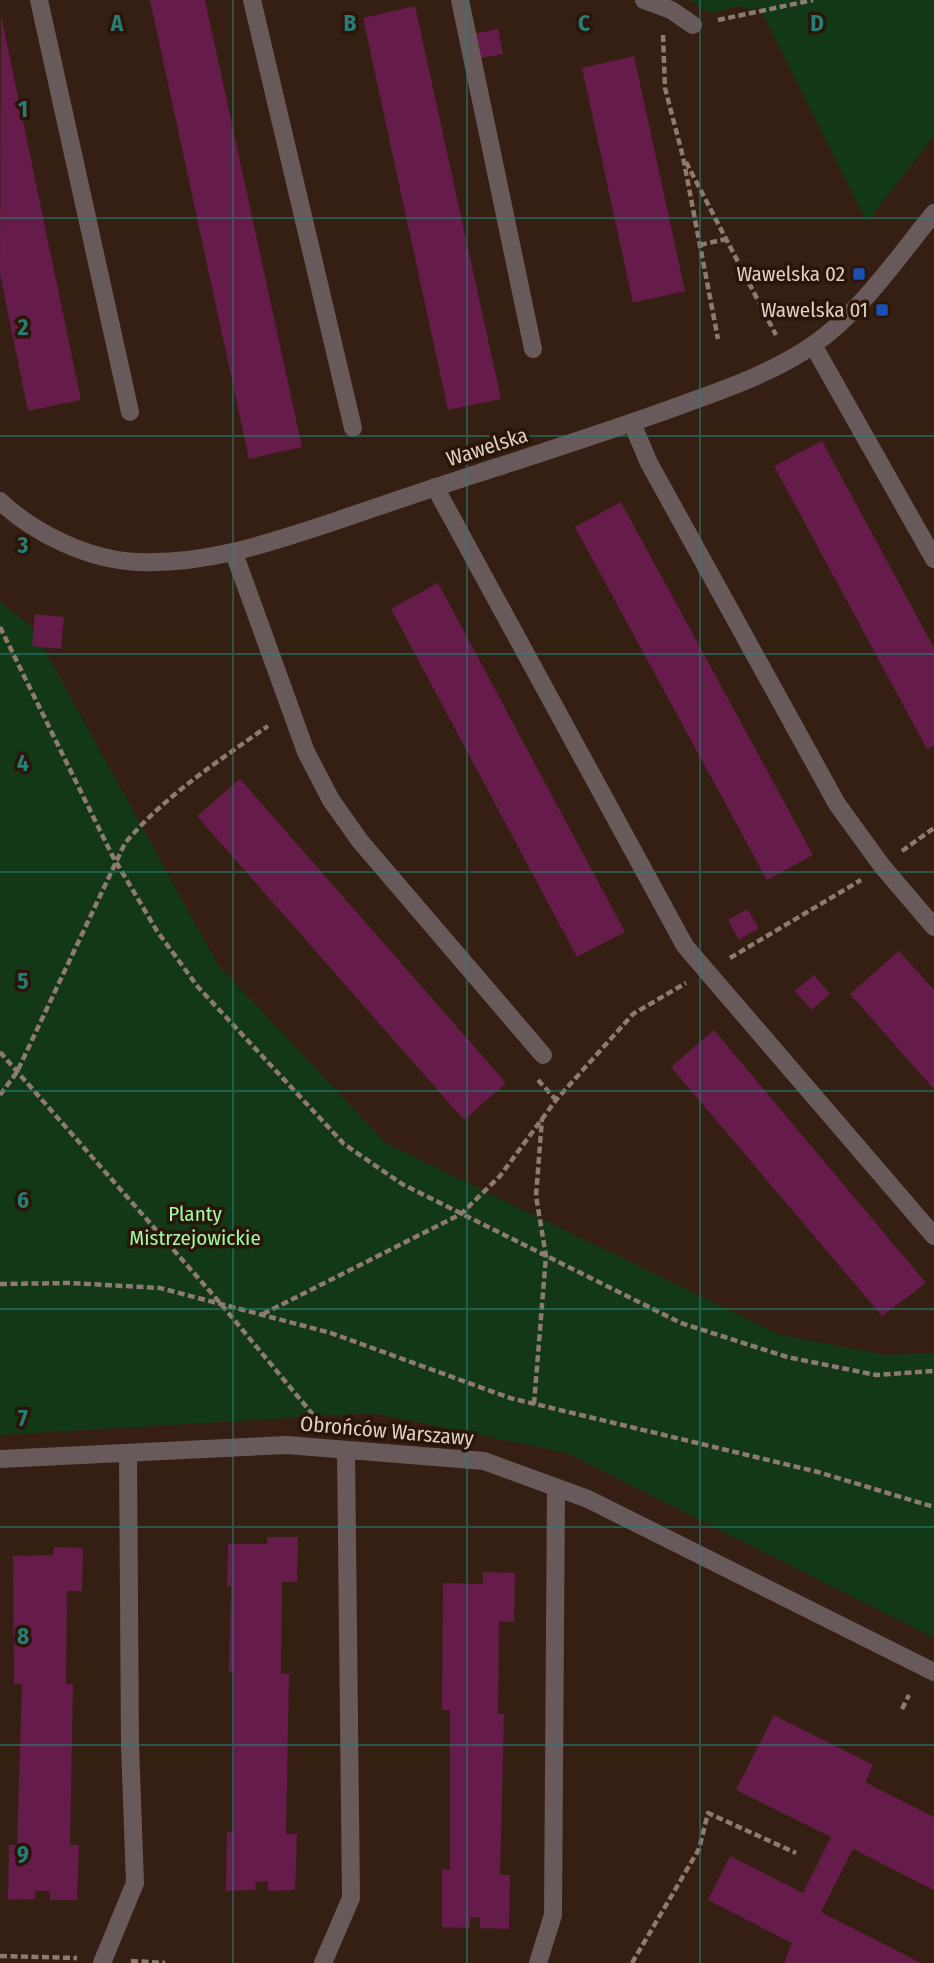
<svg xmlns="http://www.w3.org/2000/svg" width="934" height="1963" font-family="'Fira Sans Condensed',sans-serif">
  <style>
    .green { fill: #123816 }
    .building { fill: #651c4b }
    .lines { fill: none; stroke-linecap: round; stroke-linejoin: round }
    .path { stroke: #8d7a70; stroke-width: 4.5; stroke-dasharray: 7 3.5; stroke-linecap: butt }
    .minor { stroke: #685a5a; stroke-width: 18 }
    .grid { fill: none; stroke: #247f77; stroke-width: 2; stroke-opacity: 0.55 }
    .transit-dot { fill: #1a4fb4; stroke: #2b1509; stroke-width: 2.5 }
    .labels { text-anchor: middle; stroke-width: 7; stroke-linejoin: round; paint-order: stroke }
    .poi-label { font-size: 21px; fill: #dfd0c8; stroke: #2b1509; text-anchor: end }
    .street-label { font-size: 21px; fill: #dfd0c8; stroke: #2b1509 }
    .park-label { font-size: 21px; fill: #9efba3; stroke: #2b1509 }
    .grid-label { font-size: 23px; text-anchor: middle; font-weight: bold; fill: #247f77; stroke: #2b1509; stroke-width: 7; stroke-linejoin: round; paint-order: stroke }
  </style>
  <rect width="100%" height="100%" fill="#351f12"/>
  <path class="green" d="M 689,0 L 934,0 L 934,136 L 867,222 L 760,8 L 750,9 L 739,6 L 711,14 Z
    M 0,602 L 32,627 L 218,965 L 386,1143 L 780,1335 L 886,1355 L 934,1353 L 934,1638 L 567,1453 L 373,1413 L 0,1435 Z"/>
  <path class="building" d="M 150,0 L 205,0 L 302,447 L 249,459 Z
    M 415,6 L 501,399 L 448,410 L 363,18 Z
    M 1,15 L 81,400 L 28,411 L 0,274 Z
    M 498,29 L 503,54 L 478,59 L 473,34 Z
    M 634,56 L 685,291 L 633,303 L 582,68 Z
    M 822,441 L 934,648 L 934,745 L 927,749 L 774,466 Z
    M 621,502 L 813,855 L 767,880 L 575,527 Z
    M 438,583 L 625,932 L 577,957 L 391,609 Z
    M 35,614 L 64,617 L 61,649 L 32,646 Z
    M 240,779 L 506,1083 L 464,1120 L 197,816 Z
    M 747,909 L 759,928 L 739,940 L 728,920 Z
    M 899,951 L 934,990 L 934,1089 L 850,994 Z
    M 814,975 L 830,994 L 811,1010 L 795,991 Z
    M 714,1030 L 926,1283 L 882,1316 L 671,1067 Z
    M 267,1537 L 298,1537 L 297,1582 L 282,1582 L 281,1674 L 289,1674 L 286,1834 L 297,1834 L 295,1890 L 268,1891 L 268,1881 L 256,1882 L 255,1890 L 226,1891 L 227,1832 L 234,1832 L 234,1671 L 229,1672 L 231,1586 L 227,1586 L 228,1544 L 267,1544 Z
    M 54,1547 L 83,1548 L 82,1591 L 67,1591 L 66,1684 L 73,1684 L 70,1845 L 79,1845 L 77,1900 L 50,1900 L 50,1891 L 35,1891 L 35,1899 L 8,1900 L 9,1845 L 17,1845 L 22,1684 L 14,1684 L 13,1556 L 53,1555 Z
    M 483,1572 L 515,1573 L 514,1622 L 499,1621 L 498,1714 L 504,1714 L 500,1875 L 510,1875 L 509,1929 L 480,1928 L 480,1918 L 470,1917 L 470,1928 L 442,1927 L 442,1869 L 450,1870 L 450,1710 L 442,1710 L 443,1583 L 483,1584 Z
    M 774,1715 L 873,1765 L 865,1782 L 934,1817 L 934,1890 L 853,1849 L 821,1912 L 921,1963 L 784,1963 L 792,1943 L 708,1900 L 730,1856 L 803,1893 L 831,1837 L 736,1790 Z"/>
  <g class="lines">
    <path class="path" d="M 718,20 L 813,0
      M 663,35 L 665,88 L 683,157 L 718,339
      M 686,162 L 776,335
      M 700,245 L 726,239
      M 0,627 L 112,855 L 157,931 L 198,987 L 344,1144 L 402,1184 L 681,1323 L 787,1357 L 876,1375 L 934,1371
      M 902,851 L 934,828
      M 730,958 L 861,880
      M 0,1052 L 221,1304 L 319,1422
      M 538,1080 L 556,1100
      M 0,1095 L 17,1072 L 125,843 C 166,795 217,762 268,726
      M 0,1284 L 71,1283 L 160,1288 L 331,1333 L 510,1398 L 818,1472 L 934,1507
      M 263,1314 L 461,1214 L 500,1176 L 556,1100 L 633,1014 L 686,983
      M 534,1404 L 546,1256 L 536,1196 L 542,1119
      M 902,1709 L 909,1695
      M 0,1956 L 77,1958
      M 131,1961 L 165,1963
      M 632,1963 L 699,1849 L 708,1813 L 796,1853"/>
    <path class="minor" d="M 39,0 L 130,412
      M 252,0 L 353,428
      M 460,0 L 533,349
      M 644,0 L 671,10 L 693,25
      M 813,345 L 934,559
      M 632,423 L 649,463 L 837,804 L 882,866 L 934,927
      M 435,487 L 685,946 L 934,1236
      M 0,501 C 35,534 89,560 138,562 C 206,565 269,543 333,522 C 382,505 430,489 479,473 C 547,451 616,429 684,404 C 728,388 774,372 813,345 C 862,311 897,258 934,213
      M 234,553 L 306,752 L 331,800 L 360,841 L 543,1055
      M 0,1459 L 287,1445 L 484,1461 L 588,1499 L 934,1672
      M 102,1963 L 135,1883 L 130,1745 L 128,1453
      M 323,1963 L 351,1898 L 346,1450
      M 538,1963 L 553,1915 L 556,1488"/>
  </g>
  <path class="grid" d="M 233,0 L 233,1963M 467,0 L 467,1963M 700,0 L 700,1963M 0,218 L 934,218M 0,436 L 934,436M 0,654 L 934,654M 0,872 L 934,872M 0,1091 L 934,1091M 0,1309 L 934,1309M 0,1527 L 934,1527M 0,1745 L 934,1745"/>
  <g class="transit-dot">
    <rect x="852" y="267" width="14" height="14" rx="3.5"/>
    <rect x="875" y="303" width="14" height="14" rx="3.5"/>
  </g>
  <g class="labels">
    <g class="poi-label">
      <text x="845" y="281">Wawelska 02</text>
      <text x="868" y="317">Wawelska 01</text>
    </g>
    <g class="street-label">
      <text transform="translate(487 447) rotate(-18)" y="7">Wawelska</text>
      <text transform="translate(387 1431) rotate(5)" y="7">Obrońców Warszawy</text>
    </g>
    <g class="park-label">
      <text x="195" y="1221">Planty<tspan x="195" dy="24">Mistrzejowickie</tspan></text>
    </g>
  </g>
  <g class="grid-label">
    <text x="117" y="31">A</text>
    <text x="350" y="31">B</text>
    <text x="584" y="31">C</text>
    <text x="817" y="31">D</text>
    <text x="23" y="117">1</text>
    <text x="23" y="335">2</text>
    <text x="23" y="553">3</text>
    <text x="23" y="771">4</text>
    <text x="23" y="989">5</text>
    <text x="23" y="1208">6</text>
    <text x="23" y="1426">7</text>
    <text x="23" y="1644">8</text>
    <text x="23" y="1862">9</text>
  </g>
</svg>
